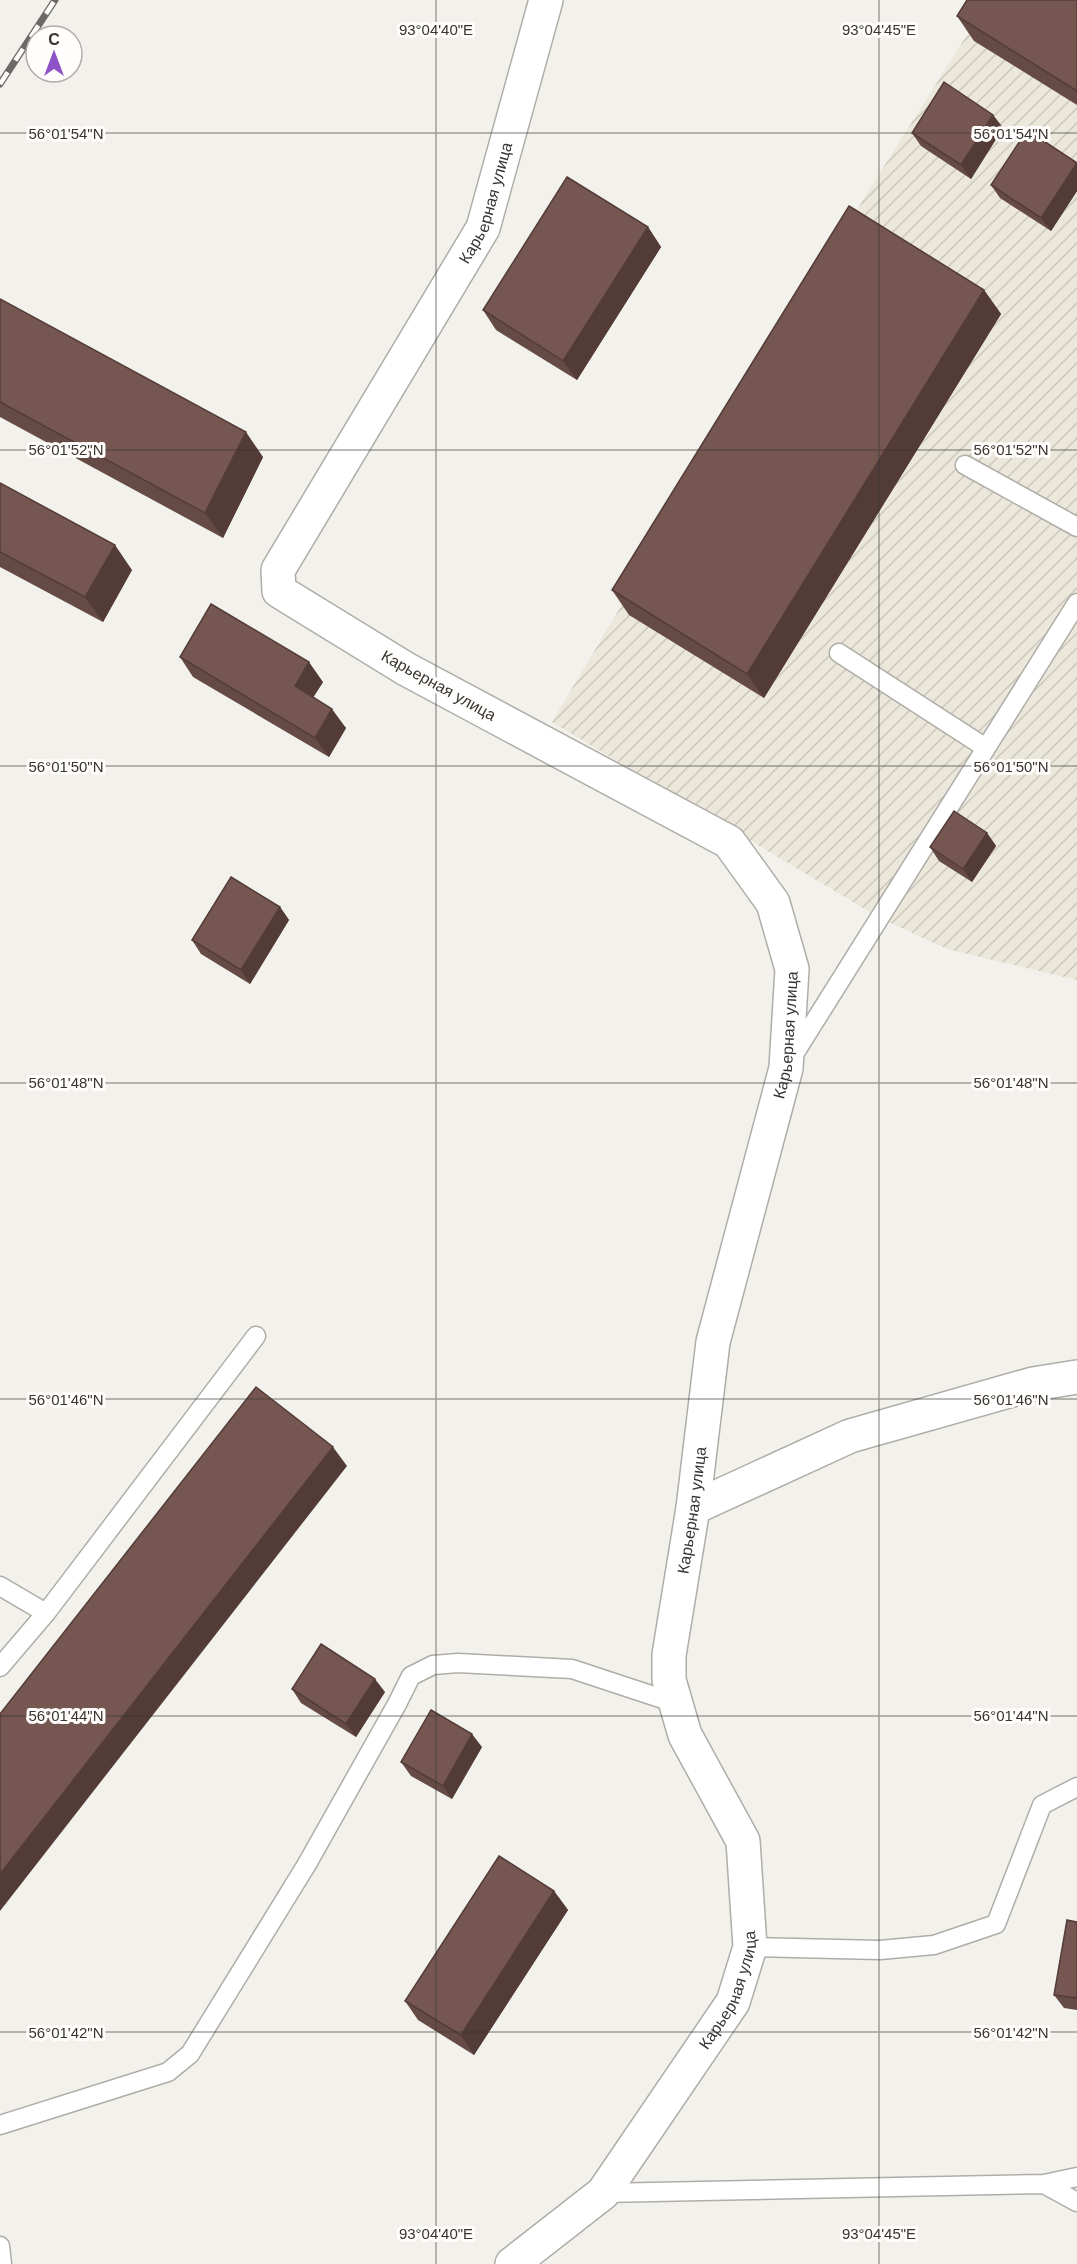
<svg xmlns="http://www.w3.org/2000/svg" width="1077" height="2264" font-family="Helvetica,sans-serif">
  <style>
    .industrial { fill: url(#industrial-furrows) }
    .lines { fill: none; stroke-linecap: round; stroke-linejoin: round }
    .service-casing { stroke: #afada8; stroke-width: 21 }
    .minor-casing { stroke: #afada8; stroke-width: 36 }
    .service { stroke: #fff; stroke-width: 18 }
    .minor { stroke: #fff; stroke-width: 33 }
    .rail-casing { stroke: #6b6a67; stroke-width: 7 }
    .rail { stroke: #fffefc; stroke-width: 4.5; stroke-dasharray: 14; stroke-linecap: butt }
    .wall { fill: #654a45 }
    .shaded-wall { fill: #533c38 }
    .building { fill: #765650; stroke: #533c38; stroke-width: 1.5 }
    .ticks { fill: none; stroke: #363533; stroke-width: 1.5; stroke-opacity: 0.45 }
    .labels { text-anchor: middle; stroke-width: 6; stroke-linejoin: round; paint-order: stroke }
    .street-label { font-size: 16px; fill: #363533; stroke: #fffefc }
    .ticks-label { font-size: 15px; text-anchor: middle; fill: #363533; stroke: #fffefc; stroke-width: 6; stroke-linejoin: round; paint-order: stroke }
  </style>
  <defs>
    <pattern id="industrial-furrows" width="10" height="10" patternUnits="userSpaceOnUse" patternTransform="scale(1.5)"><rect width="10" height="10" fill="#ece7db"/><path d="M-1 1l2-2M0 10L10 0M9 11l2-2" fill="none" stroke="#cbc7bc"/></pattern>
  </defs>
  <rect width="100%" height="100%" fill="#f3f1ec"/>
  <path class="industrial" d="M 989,0 L 1077,0 L 1077,980 L 947,949 L 878,917 L 552,722 L 869,190 Z"/>
  <g class="lines">
    <defs>
      <path id="service" d="M 965,465 L 1077,527
        M 839,653 L 986,748
        M 791,1059 L 1077,603
        M 0,1586 L 46,1613
        M 0,1667 L 46,1613 L 256,1336
        M 750,1947 L 880,1950 L 934,1945 L 996,1924 L 1042,1805 L 1077,1787
        M 0,2125 L 168,2072 L 190,2054 L 307,1864 L 397,1704 L 411,1676 L 433,1665 L 458,1663 L 572,1669 L 675,1703
        M 1044,2184 L 1077,2202
        M 603,2193 L 1044,2184 L 1077,2177
        M 0,2246 L 2,2264"/>
      <g id="minor">
        <path d="M 693,1508 L 850,1436 L 1033,1384 L 1077,1377"/>
        <path id="s1" d="M 512,2264 L 603,2193 L 733,2002 L 750,1947 L 743,1841 L 685,1735 L 669,1680 L 669,1655 L 693,1508 L 713,1342 L 786,1068 L 792,969 L 773,903 L 729,842 L 406,669 L 279,591 L 278,570 L 483,228 L 546,0"/>
      </g>
    </defs>
    <use href="#service" class="service-casing"/>
    <use href="#minor" class="minor-casing"/>
    <use href="#service" class="service"/>
    <use href="#minor" class="minor"/>
    <defs>
      <path id="rail" d="M 0,84 L 55,0"/>
    </defs>
    <use href="#rail" class="rail-casing"/>
    <use href="#rail" class="rail"/>
  </g>
  <path class="wall" d="M 1077,0 L 1077,105 L 974,41 L 957,16 Z
    M 993,115 L 1003,128 L 971,179 L 921,146 L 912,133 Z
    M 1077,163 L 1077,191 L 1051,231 L 1000,198 L 991,185 Z
    M 648,227 L 661,247 L 577,380 L 496,330 L 483,310 Z
    M 984,290 L 1001,314 L 764,698 L 629,615 L 612,590 Z
    M 0,299 L 263,457 L 223,538 L 0,417 Z
    M 0,483 L 132,570 L 103,622 L 0,567 Z
    M 180,657 L 323,682 L 313,697 L 346,728 L 329,757 L 193,677 Z
    M 987,833 L 996,846 L 972,882 L 939,861 L 930,847 Z
    M 280,907 L 289,920 L 250,984 L 201,954 L 192,940 Z
    M 292,1689 L 385,1692 L 356,1737 L 301,1703 Z
    M 482,1747 L 452,1799 L 411,1776 L 401,1762 Z
    M 554,1891 L 568,1910 L 474,2055 L 418,2020 L 405,2001 Z
    M 1077,1922 L 1077,2010 L 1064,2008 L 1054,1995 Z"/>
  <path class="shaded-wall" d="M 993,115 L 1003,128 L 971,179 L 961,165 Z
    M 1077,163 L 1077,191 L 1051,231 L 1041,218 Z
    M 648,227 L 661,247 L 577,380 L 563,361 Z
    M 984,290 L 1001,314 L 764,698 L 747,674 Z
    M 246,432 L 263,457 L 223,538 L 205,513 Z
    M 115,545 L 132,570 L 103,622 L 85,597 Z
    M 309,662 L 323,682 L 308,706 L 295,686 Z
    M 332,709 L 346,728 L 329,757 L 315,738 Z
    M 987,833 L 996,846 L 972,882 L 963,869 Z
    M 280,907 L 289,920 L 250,984 L 241,970 Z
    M 333,1447 L 347,1466 L 0,1911 L 0,1874 Z
    M 375,1679 L 385,1692 L 356,1737 L 346,1724 Z
    M 472,1734 L 482,1747 L 452,1799 L 443,1786 Z
    M 554,1891 L 568,1910 L 474,2055 L 461,2035 Z"/>
  <path class="building" d="M 967,0 L 1077,0 L 1077,91 L 957,16 Z
    M 944,82 L 993,115 L 961,165 L 912,133 Z
    M 1027,130 L 1077,163 L 1041,218 L 991,185 Z
    M 567,177 L 648,227 L 563,361 L 483,310 Z
    M 849,206 L 984,290 L 747,674 L 612,590 Z
    M 0,299 L 246,432 L 205,513 L 0,402 Z
    M 0,483 L 115,545 L 85,597 L 0,552 Z
    M 211,604 L 309,662 L 295,686 L 332,709 L 315,738 L 180,657 Z
    M 954,811 L 987,833 L 963,869 L 930,847 Z
    M 231,877 L 280,907 L 241,970 L 192,940 Z
    M 256,1387 L 333,1447 L 0,1874 L 0,1714 Z
    M 321,1644 L 375,1679 L 346,1724 L 292,1689 Z
    M 431,1710 L 472,1734 L 443,1786 L 401,1762 Z
    M 499,1856 L 554,1891 L 461,2035 L 405,2001 Z
    M 1067,1920 L 1077,1922 L 1077,1998 L 1054,1995 Z"/>
  <path class="ticks" d="M 436,0 L 436,2264M 879,0 L 879,2264M 0,133 L 1077,133M 0,450 L 1077,450M 0,766 L 1077,766M 0,1083 L 1077,1083M 0,1399 L 1077,1399M 0,1716 L 1077,1716M 0,2032 L 1077,2032"/>
  <g class="labels">
    <g class="street-label">
      <text dy="6" stroke="none"><textPath href="#s1" startOffset="2516">Карьерная улица</textPath></text>
      <text transform="translate(439 685) rotate(29)" y="6">Карьерная улица</text>
      <text dy="6" stroke="none"><textPath href="#s1" startOffset="1346">Карьерная улица</textPath></text>
      <text dy="6" stroke="none"><textPath href="#s1" startOffset="860">Карьерная улица</textPath></text>
      <text dy="6" stroke="none"><textPath href="#s1" startOffset="356">Карьерная улица</textPath></text>
    </g>
  </g>
  <g class="ticks-label">
    <text x="436" y="35">93°04'40"E</text>
    <text x="879" y="35">93°04'45"E</text>
    <text x="66" y="139">56°01'54"N</text>
    <text x="1011" y="139">56°01'54"N</text>
    <text x="66" y="455">56°01'52"N</text>
    <text x="1011" y="455">56°01'52"N</text>
    <text x="66" y="772">56°01'50"N</text>
    <text x="1011" y="772">56°01'50"N</text>
    <text x="66" y="1088">56°01'48"N</text>
    <text x="1011" y="1088">56°01'48"N</text>
    <text x="66" y="1405">56°01'46"N</text>
    <text x="1011" y="1405">56°01'46"N</text>
    <text x="66" y="1721">56°01'44"N</text>
    <text x="1011" y="1721">56°01'44"N</text>
    <text x="66" y="2038">56°01'42"N</text>
    <text x="1011" y="2038">56°01'42"N</text>
    <text x="436" y="2239">93°04'40"E</text>
    <text x="879" y="2239">93°04'45"E</text>
  </g>
  <g transform="translate(54 54)"><circle r="28" fill="#fffefc" stroke="#afaeac" stroke-width="1.5"/>
  <path d="M0-4.5L10 22L0 15L-10 22Z" fill="#8f52c8"/>
  <text y="-9" font-size="16" font-weight="bold" text-anchor="middle" fill="#363533">С</text>
  </g>
</svg>
